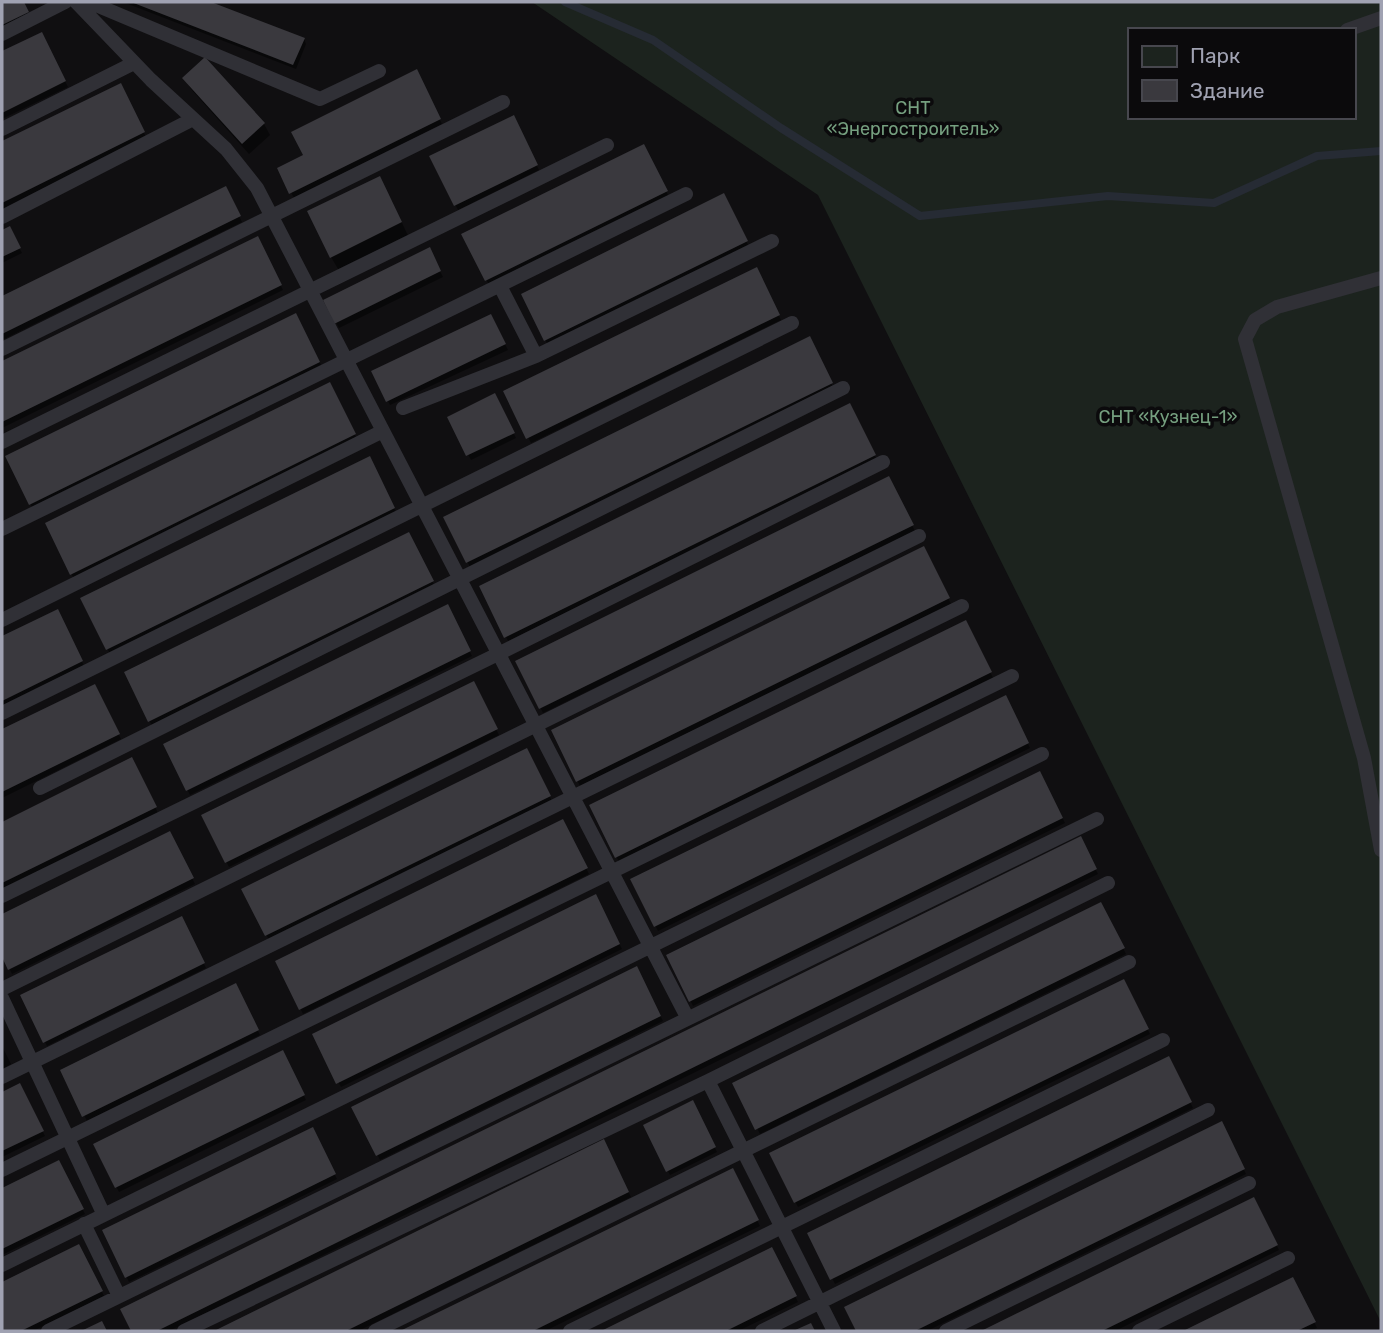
<svg xmlns="http://www.w3.org/2000/svg" width="1383" height="1333" font-family="Rubik,sans-serif">
  <style>
    .green { fill: #1c231e; fill-rule: evenodd }
    .shadow { fill: #0007 }
    .lines { fill: none; stroke-linecap: round; stroke-linejoin: round }
    .stream { stroke: #262b34; stroke-width: 8 }
    .building { fill: #3a393e }
    .lane { stroke: #303036; stroke-width: 14 }
    .labels { text-anchor: middle; stroke-width: 7; stroke-linejoin: round; paint-order: stroke }
    .park-label { font-size: 18px; fill: #759f7f; stroke: #0b0a0c }
  </style>
  <rect width="100%" height="100%" fill="#100f11"/>
  <path class="green" d="M 532,2 L 1381,2 L 1381,1322 L 818,195 ZM 1129,30 L 1353,30 L 1353,117 L 1129,117 Z"/>
  <path class="shadow" d="M 2,2 L 23,2 L 30,17 L 2,31 Z
    M 123,2 L 206,2 L 304,39 L 306,44 L 296,69 Z
    M 41,34 L 68,87 L 2,119 L 2,53 Z
    M 205,60 L 264,124 L 270,135 L 249,154 L 191,89 L 184,78 Z
    M 416,72 L 442,124 L 294,198 L 279,169 L 305,156 Z
    M 120,85 L 146,137 L 2,209 L 2,143 Z
    M 513,117 L 539,170 L 458,210 L 431,157 Z
    M 643,146 L 669,197 L 489,285 L 464,234 Z
    M 225,188 L 242,222 L 2,340 L 2,298 Z
    M 389,195 L 410,240 L 341,274 L 331,257 Z
    M 724,196 L 749,247 L 548,345 L 523,295 Z
    M 9,229 L 22,253 L 2,263 L 2,232 Z
    M 257,238 L 283,290 L 2,428 L 2,363 Z
    M 429,250 L 443,277 L 339,328 L 325,301 Z
    M 756,269 L 781,320 L 531,443 L 505,392 Z
    M 296,315 L 322,367 L 33,509 L 7,457 Z
    M 493,321 L 508,350 L 390,405 L 388,401 Z
    M 809,339 L 834,389 L 470,567 L 445,517 Z
    M 330,385 L 357,439 L 74,579 L 47,524 Z
    M 494,395 L 516,438 L 471,460 L 449,417 Z
    M 850,406 L 877,460 L 508,641 L 481,587 Z
    M 369,459 L 397,514 L 110,654 L 83,599 Z
    M 889,479 L 915,531 L 543,713 L 517,661 Z
    M 409,534 L 435,587 L 152,726 L 126,673 Z
    M 924,549 L 951,604 L 580,786 L 553,731 Z
    M 447,606 L 472,656 L 190,795 L 165,744 Z
    M 57,611 L 84,666 L 2,707 L 2,638 Z
    M 966,622 L 993,678 L 619,862 L 591,806 Z
    M 473,683 L 499,735 L 229,867 L 203,816 Z
    M 94,686 L 121,739 L 2,798 L 2,731 Z
    M 1005,697 L 1030,748 L 658,931 L 632,880 Z
    M 526,750 L 552,801 L 269,940 L 244,890 Z
    M 132,760 L 158,813 L 2,889 L 2,824 Z
    M 1040,774 L 1065,823 L 693,1006 L 668,956 Z
    M 563,821 L 589,874 L 303,1014 L 277,962 Z
    M 170,834 L 195,884 L 12,974 L 2,953 L 2,916 Z
    M 1080,839 L 1098,874 L 169,1331 L 133,1331 L 123,1310 Z
    M 595,897 L 622,949 L 341,1087 L 314,1035 Z
    M 1101,904 L 1126,954 L 760,1134 L 735,1084 Z
    M 181,918 L 206,968 L 47,1046 L 22,996 Z
    M 636,969 L 663,1021 L 380,1160 L 354,1108 Z
    M 1123,981 L 1150,1034 L 798,1207 L 771,1154 Z
    M 235,986 L 260,1035 L 87,1121 L 62,1071 Z
    M 2,1046 L 11,1064 L 2,1069 Z
    M 283,1053 L 306,1100 L 119,1192 L 95,1145 Z
    M 1168,1058 L 1193,1108 L 835,1284 L 810,1234 Z
    M 19,1085 L 45,1136 L 2,1157 L 2,1094 Z
    M 692,1103 L 717,1152 L 670,1175 L 645,1126 Z
    M 1221,1123 L 1246,1174 L 927,1331 L 858,1331 L 846,1307 Z
    M 312,1129 L 337,1179 L 129,1282 L 104,1231 Z
    M 603,1142 L 631,1197 L 358,1331 L 218,1331 Z
    M 59,1162 L 85,1214 L 2,1255 L 2,1190 Z
    M 732,1170 L 760,1226 L 545,1331 L 404,1331 Z
    M 1254,1199 L 1279,1250 L 1115,1331 L 985,1331 Z
    M 79,1246 L 104,1296 L 33,1331 L 2,1331 L 2,1284 Z
    M 772,1249 L 798,1302 L 738,1331 L 604,1331 Z
    M 1293,1279 L 1317,1328 L 1309,1331 L 1187,1331 Z"/>
  <g class="lines">
    <path class="stream" d="M 565,2 L 653,40 L 781,128 L 920,216 L 1108,196 L 1214,203 L 1317,156 L 1381,151"/>
  </g>
  <path class="building" d="M 2,2 L 24,2 L 29,12 L 2,25 Z
    M 131,2 L 211,2 L 305,38 L 293,65 Z
    M 42,32 L 66,81 L 2,113 L 2,51 Z
    M 205,57 L 265,123 L 242,144 L 182,78 Z
    M 417,69 L 441,119 L 289,194 L 277,168 L 303,155 L 291,132 Z
    M 121,83 L 145,132 L 2,203 L 2,141 Z
    M 514,115 L 538,165 L 454,206 L 429,156 Z
    M 644,144 L 668,191 L 485,281 L 461,234 Z
    M 380,176 L 402,222 L 330,258 L 307,211 Z
    M 226,186 L 241,216 L 2,334 L 2,296 Z
    M 724,193 L 748,241 L 544,341 L 521,294 Z
    M 10,226 L 21,248 L 2,257 L 2,230 Z
    M 258,236 L 282,285 L 2,422 L 2,361 Z
    M 430,247 L 441,271 L 334,324 L 323,300 Z
    M 757,267 L 780,315 L 526,439 L 503,391 Z
    M 296,313 L 320,362 L 29,505 L 5,456 Z
    M 491,314 L 506,344 L 386,402 L 371,371 Z
    M 810,336 L 833,383 L 466,563 L 443,517 Z
    M 330,382 L 356,434 L 70,575 L 45,523 Z
    M 495,393 L 515,433 L 466,456 L 447,417 Z
    M 850,403 L 876,455 L 504,638 L 479,586 Z
    M 370,456 L 395,508 L 106,650 L 80,598 Z
    M 889,476 L 914,525 L 539,709 L 515,661 Z
    M 409,532 L 434,581 L 148,722 L 124,672 Z
    M 924,546 L 950,598 L 576,782 L 551,730 Z
    M 448,604 L 471,651 L 186,791 L 163,744 Z
    M 58,609 L 83,661 L 2,701 L 2,636 Z
    M 966,620 L 992,672 L 615,858 L 589,805 Z
    M 474,681 L 498,729 L 225,863 L 201,815 Z
    M 95,684 L 120,734 L 2,792 L 2,729 Z
    M 1006,695 L 1029,743 L 654,927 L 630,879 Z
    M 527,748 L 551,796 L 265,936 L 241,889 Z
    M 132,757 L 157,807 L 2,883 L 2,822 Z
    M 1040,771 L 1063,818 L 689,1002 L 666,955 Z
    M 563,819 L 588,868 L 299,1010 L 275,961 Z
    M 170,831 L 194,878 L 8,970 L 2,957 L 2,914 Z
    M 1081,836 L 1097,869 L 157,1331 L 131,1331 L 120,1309 Z
    M 596,894 L 620,944 L 336,1084 L 312,1034 Z
    M 1101,902 L 1125,948 L 755,1130 L 732,1083 Z
    M 182,916 L 205,963 L 43,1043 L 20,995 Z
    M 637,966 L 661,1016 L 376,1156 L 351,1107 Z
    M 1124,979 L 1149,1029 L 794,1203 L 769,1153 Z
    M 236,983 L 259,1030 L 82,1117 L 60,1070 Z
    M 283,1050 L 305,1095 L 115,1188 L 93,1144 Z
    M 1169,1056 L 1192,1102 L 830,1280 L 807,1233 Z
    M 20,1083 L 44,1131 L 2,1151 L 2,1092 Z
    M 693,1100 L 716,1147 L 666,1172 L 643,1125 Z
    M 1222,1121 L 1245,1169 L 915,1331 L 856,1331 L 844,1307 Z
    M 313,1127 L 336,1174 L 125,1278 L 102,1230 Z
    M 604,1139 L 629,1192 L 346,1331 L 214,1331 Z
    M 59,1160 L 84,1209 L 2,1249 L 2,1188 Z
    M 733,1168 L 759,1220 L 533,1331 L 400,1331 Z
    M 1254,1197 L 1278,1245 L 1102,1331 L 981,1331 Z
    M 79,1244 L 103,1291 L 21,1331 L 2,1331 L 2,1282 Z
    M 772,1247 L 797,1296 L 726,1331 L 601,1331 Z
    M 1293,1277 L 1316,1322 L 1297,1331 L 1183,1331 Z
    M 102,1321 L 107,1331 L 81,1331 Z
    M 811,1323 L 815,1331 L 793,1331 Z"/>
  <g class="lines">
    <path class="lane" d="M 76,2 L 151,80 L 226,149 L 257,188 L 687,1017
      M 89,2 L 320,99 L 379,71
      M 1347,30 L 1381,18
      M 2,34 L 65,2
      M 2,129 L 134,63
      M 2,217 L 193,119
      M 1381,278 L 1277,307 L 1255,320 L 1245,339 L 1364,758 L 1381,850
      M 500,286 L 536,356
      M 2,349 L 503,102
      M 403,408 L 536,356 L 772,241
      M 2,442 L 607,145
      M 2,529 L 686,194
      M 2,620 L 383,431
      M 2,713 L 792,323
      M 40,788 L 843,388
      M 2,896 L 498,654 L 883,462
      M 2,989 L 919,536
      M 2,998 L 104,1215
      M 2,1077 L 962,606
      M 708,1081 L 834,1331
      M 2,1170 L 1012,676
      M 84,1224 L 119,1296
      M 2,1265 L 1042,754
      M 48,1331 L 1097,819
      M 184,1331 L 708,1081 L 1108,883
      M 375,1331 L 1129,962
      M 570,1331 L 1163,1040
      M 762,1331 L 1208,1110
      M 946,1331 L 1249,1183
      M 1139,1331 L 1288,1258"/>
  </g>
  <g class="labels">
    <g class="park-label">
      <text x="913" y="114">СНТ<tspan x="913" dy="21">«Энергостроитель»</tspan></text>
      <text x="1168" y="423">СНТ «Кузнец-1»</text>
    </g>
  </g>
  <rect width="1383" height="1333" fill="none" stroke="#a0a2b2" stroke-width="7"/>
  <rect x="1128" y="28" width="228" height="91" fill="#0b0a0c" stroke="#47474e" stroke-width="2"/>
  <rect x="1142" y="46" width="35" height="21" fill="#1c231e" stroke="#47474e" stroke-width="2"/>
  <text x="1190" y="63" font-size="21" fill="#a0a2b2">Парк</text>
  <rect x="1142" y="80" width="35" height="21" fill="#3a393e" stroke="#47474e" stroke-width="2"/>
  <text x="1190" y="98" font-size="21" fill="#a0a2b2">Здание</text>
</svg>
